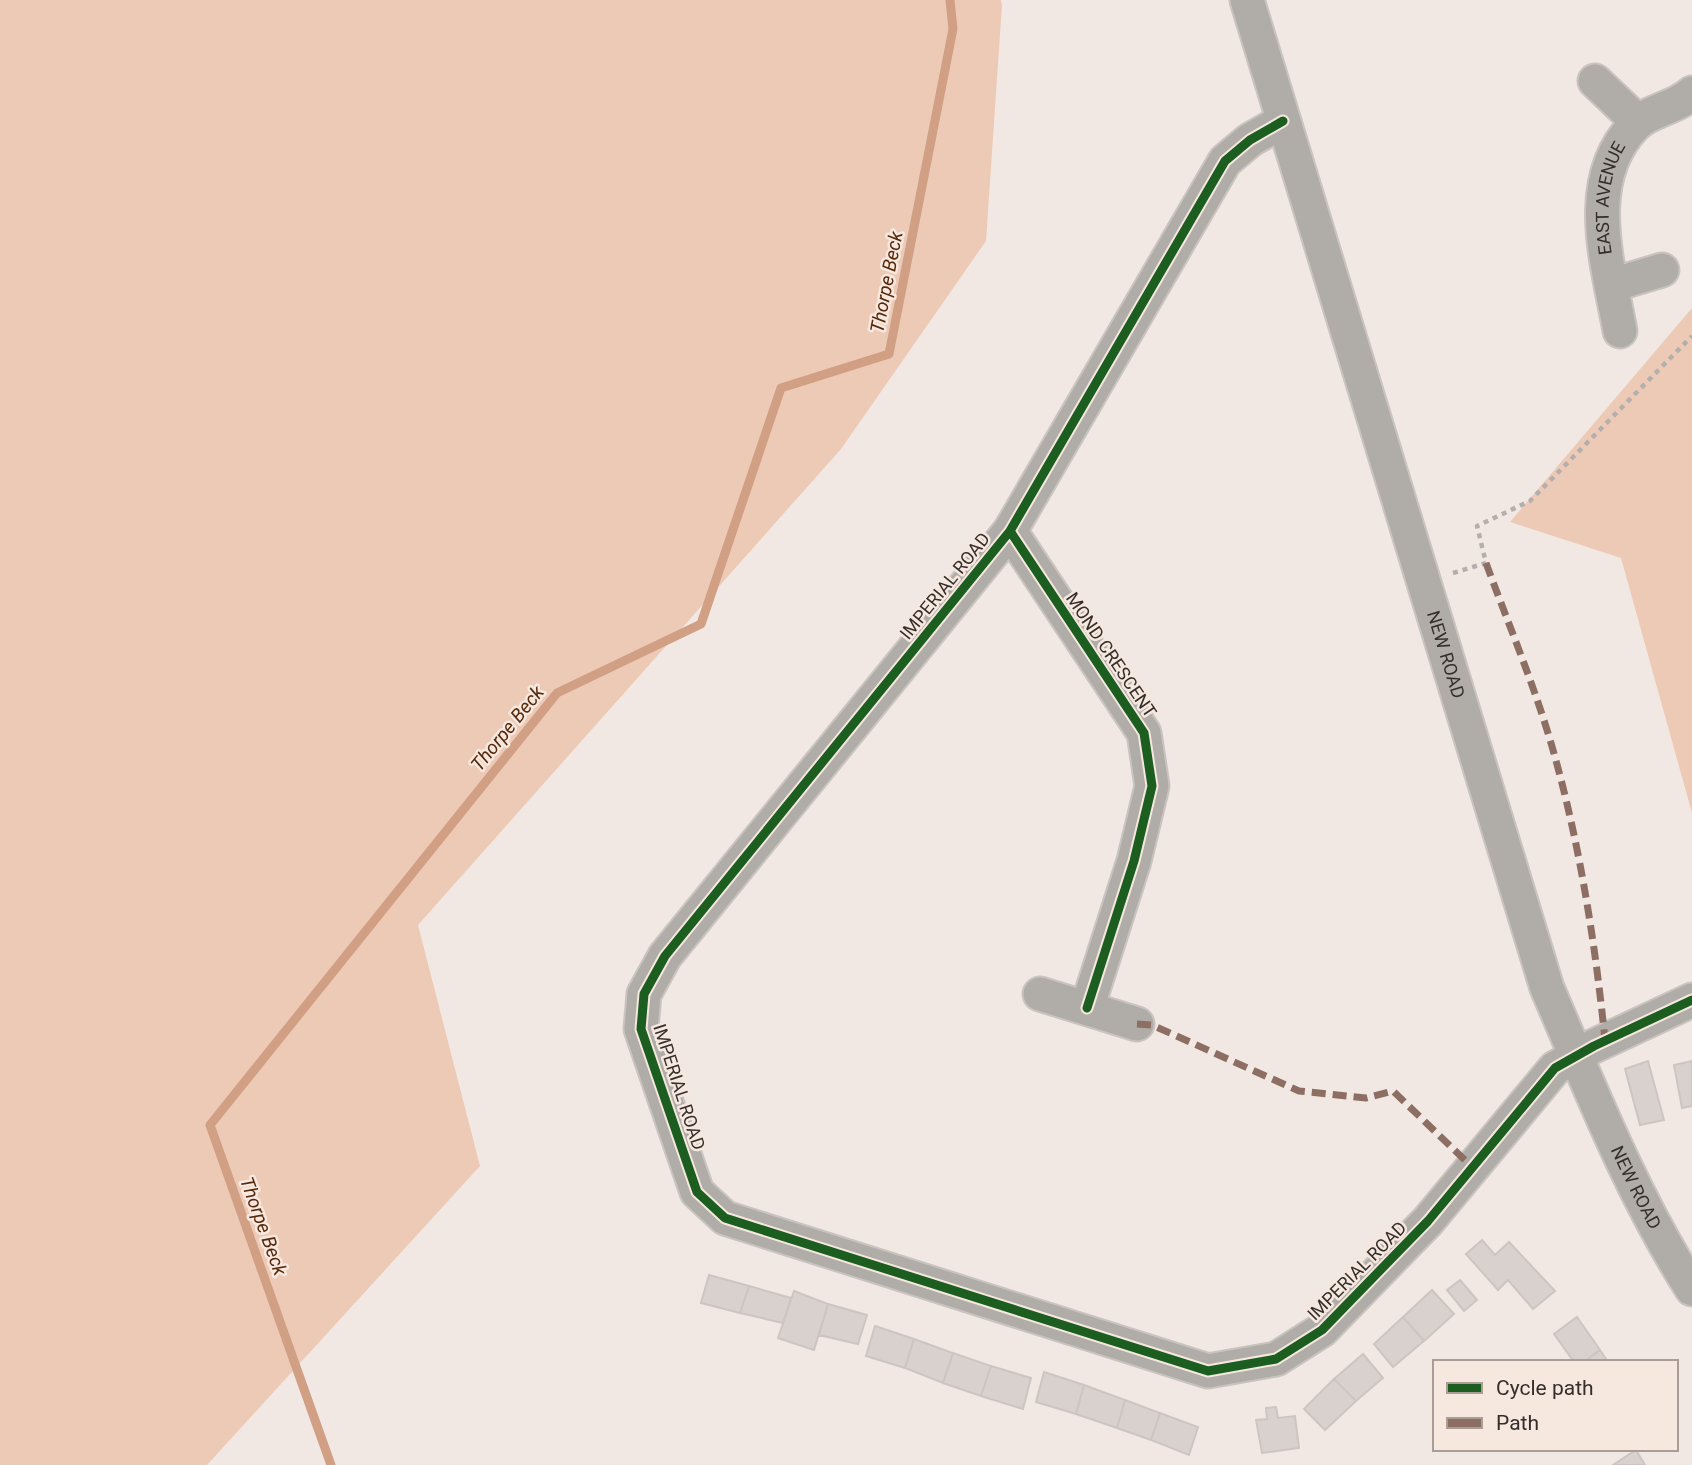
<svg xmlns="http://www.w3.org/2000/svg" width="1692" height="1465" font-family="Roboto,sans-serif">
  <style>
    .green { fill: #edcab6 }
    .lines { fill: none; stroke-linecap: round; stroke-linejoin: round }
    .stream { stroke: #d19f83; stroke-width: 9 }
    .building { fill: #d9d1ce; stroke: #ccc5c2; stroke-width: 2 }
    .minor-casing { stroke: #cac4c0; stroke-width: 37 }
    .path { stroke: #b4afad; stroke-width: 4.5; stroke-dasharray: 5 5; stroke-linecap: butt }
    .minor { stroke: #b0aca8; stroke-width: 33 }
    .quiet { stroke: #8d6e63; stroke-width: 7; stroke-dasharray: 14 7; stroke-linecap: butt }
    .cycleway-casing { stroke: #f6e7df; stroke-width: 13 }
    .cycleway { stroke: #1b5e20; stroke-width: 9 }
    .labels { text-anchor: middle; stroke-width: 5; stroke-linejoin: round; paint-order: stroke }
    .street-label { font-size: 18px; fill: #342e2b; stroke: #f6e7df }
    .water-label { font-size: 19px; font-style: italic; fill: #55290a; stroke: #f6e7df }
  </style>
  <rect width="100%" height="100%" fill="#f1e8e4"/>
  <path class="green" d="M 0,0 L 1001,0 L 1002,5 L 986,241 L 841,449 L 418,925 L 480,1166 L 207,1465 L 0,1465 Z
    M 1692,308 L 1692,813 L 1621,558 L 1510,522 Z"/>
  <g class="lines">
    <path class="stream" d="M 331,1465 L 210,1125 L 557,693 L 701,624 L 781,388 L 889,354 L 953,29 L 950,0"/>
  </g>
  <path class="building" d="M 1648,1061 L 1664,1120 L 1640,1125 L 1625,1069 Z
    M 1692,1061 L 1692,1106 L 1682,1108 L 1674,1065 Z
    M 1482,1240 L 1495,1255 L 1509,1242 L 1555,1291 L 1533,1309 L 1508,1280 L 1498,1290 L 1466,1254 Z
    M 709,1275 L 749,1286 L 740,1313 L 701,1303 Z
    M 1460,1280 L 1477,1300 L 1464,1311 L 1447,1290 Z
    M 749,1286 L 791,1298 L 783,1323 L 740,1313 Z
    M 1432,1290 L 1454,1314 L 1424,1341 L 1403,1317 Z
    M 794,1291 L 828,1304 L 814,1350 L 778,1338 Z
    M 828,1304 L 867,1315 L 858,1344 L 819,1335 Z
    M 1403,1317 L 1424,1341 L 1393,1367 L 1374,1344 Z
    M 1577,1317 L 1600,1350 L 1584,1362 L 1574,1362 L 1554,1334 Z
    M 875,1326 L 914,1339 L 905,1368 L 866,1356 Z
    M 914,1339 L 953,1353 L 943,1383 L 905,1368 Z
    M 1600,1350 L 1608,1362 L 1584,1362 Z
    M 953,1353 L 991,1366 L 981,1396 L 943,1383 Z
    M 1363,1354 L 1383,1378 L 1356,1401 L 1334,1379 Z
    M 991,1366 L 1031,1378 L 1023,1409 L 981,1396 Z
    M 1044,1372 L 1084,1385 L 1076,1414 L 1036,1402 Z
    M 1334,1379 L 1356,1401 L 1325,1430 L 1304,1409 Z
    M 1084,1385 L 1125,1400 L 1117,1428 L 1076,1414 Z
    M 1125,1400 L 1160,1413 L 1151,1440 L 1117,1428 Z
    M 1276,1407 L 1278,1418 L 1295,1416 L 1299,1448 L 1262,1453 L 1256,1420 L 1267,1419 L 1266,1408 Z
    M 1160,1413 L 1198,1427 L 1189,1455 L 1151,1440 Z
    M 1636,1450 L 1645,1465 L 1613,1465 Z"/>
  <g class="lines">
    <defs>
      <g id="minor">
        <path id="s1" d="M 1247,0 L 1547,988 C 1591,1090 1632,1195 1692,1289"/>
        <path d="M 1595,81 L 1638,122"/>
        <path d="M 1283,121 L 1250,140 L 1225,161 L 1010,531 L 665,956 L 644,994 L 641,1029 L 697,1192 L 725,1218 L 1208,1371 L 1276,1359 L 1322,1330 L 1428,1221 L 1555,1068 L 1594,1046 L 1692,1000"/>
        <path d="M 1612,285 L 1662,270"/>
        <path id="s2" d="M 1620,331 C 1608,264 1581,180 1635,125 C 1650,110 1676,108 1692,93"/>
        <path d="M 1010,531 L 1144,733 L 1152,786 L 1134,861 L 1087,1008"/>
        <path d="M 1040,994 L 1137,1024"/>
      </g>
    </defs>
    <use href="#minor" class="minor-casing"/>
    <path class="path" d="M 1453,573 L 1486,563 L 1477,526 L 1530,501 L 1692,336"/>
    <use href="#minor" class="minor"/>
    <path class="quiet" d="M 1486,563 C 1508,623 1533,682 1551,743 C 1579,839 1595,941 1605,1040
      M 1137,1024 L 1152,1025 L 1299,1091 L 1366,1098 L 1393,1091 L 1469,1164"/>
    <defs>
      <path id="cycleway" d="M 1283,121 L 1250,140 L 1225,161 L 1010,531 L 665,956 L 644,994 L 641,1029 L 697,1192 L 725,1218 L 1208,1371 L 1276,1359 L 1322,1330 L 1428,1221 L 1555,1068 L 1594,1046 L 1692,1000
        M 1010,531 L 1144,733 L 1152,786 L 1134,861 L 1087,1008"/>
    </defs>
    <use href="#cycleway" class="cycleway-casing"/>
    <use href="#cycleway" class="cycleway"/>
  </g>
  <g class="labels">
    <g class="street-label">
      <text dy="6" stroke="none"><textPath href="#s2" startOffset="135">EAST AVENUE</textPath></text>
      <text transform="translate(945 586) rotate(-51)" y="6">IMPERIAL ROAD</text>
      <text dy="6" stroke="none"><textPath href="#s1" startOffset="684">NEW ROAD</textPath></text>
      <text transform="translate(1111 655) rotate(56)" y="6">MOND CRESCENT</text>
      <text transform="translate(679 1087) rotate(72)" y="6">IMPERIAL ROAD</text>
      <text dy="6" stroke="none"><textPath href="#s1" startOffset="1251">NEW ROAD</textPath></text>
      <text transform="translate(1357 1271) rotate(-45)" y="6">IMPERIAL ROAD</text>
    </g>
    <g class="water-label">
      <text transform="translate(886 282) rotate(-79)" y="7">Thorpe Beck</text>
      <text transform="translate(507 728) rotate(-51)" y="7">Thorpe Beck</text>
      <text transform="translate(264 1226) rotate(70)" y="7">Thorpe Beck</text>
    </g>
  </g>
  <rect x="1433" y="1360" width="245" height="91" fill="#f6e7df" stroke="#a89d97" stroke-width="2"/>
  <rect x="1447" y="1383" width="35" height="10" fill="#1b5e20" stroke="#a89d97" stroke-width="2"/>
  <text x="1496" y="1395" font-size="21" fill="#342e2b">Cycle path</text>
  <rect x="1447" y="1418" width="35" height="10" fill="#8d6e63" stroke="#a89d97" stroke-width="2"/>
  <text x="1496" y="1430" font-size="21" fill="#342e2b">Path</text>
</svg>
